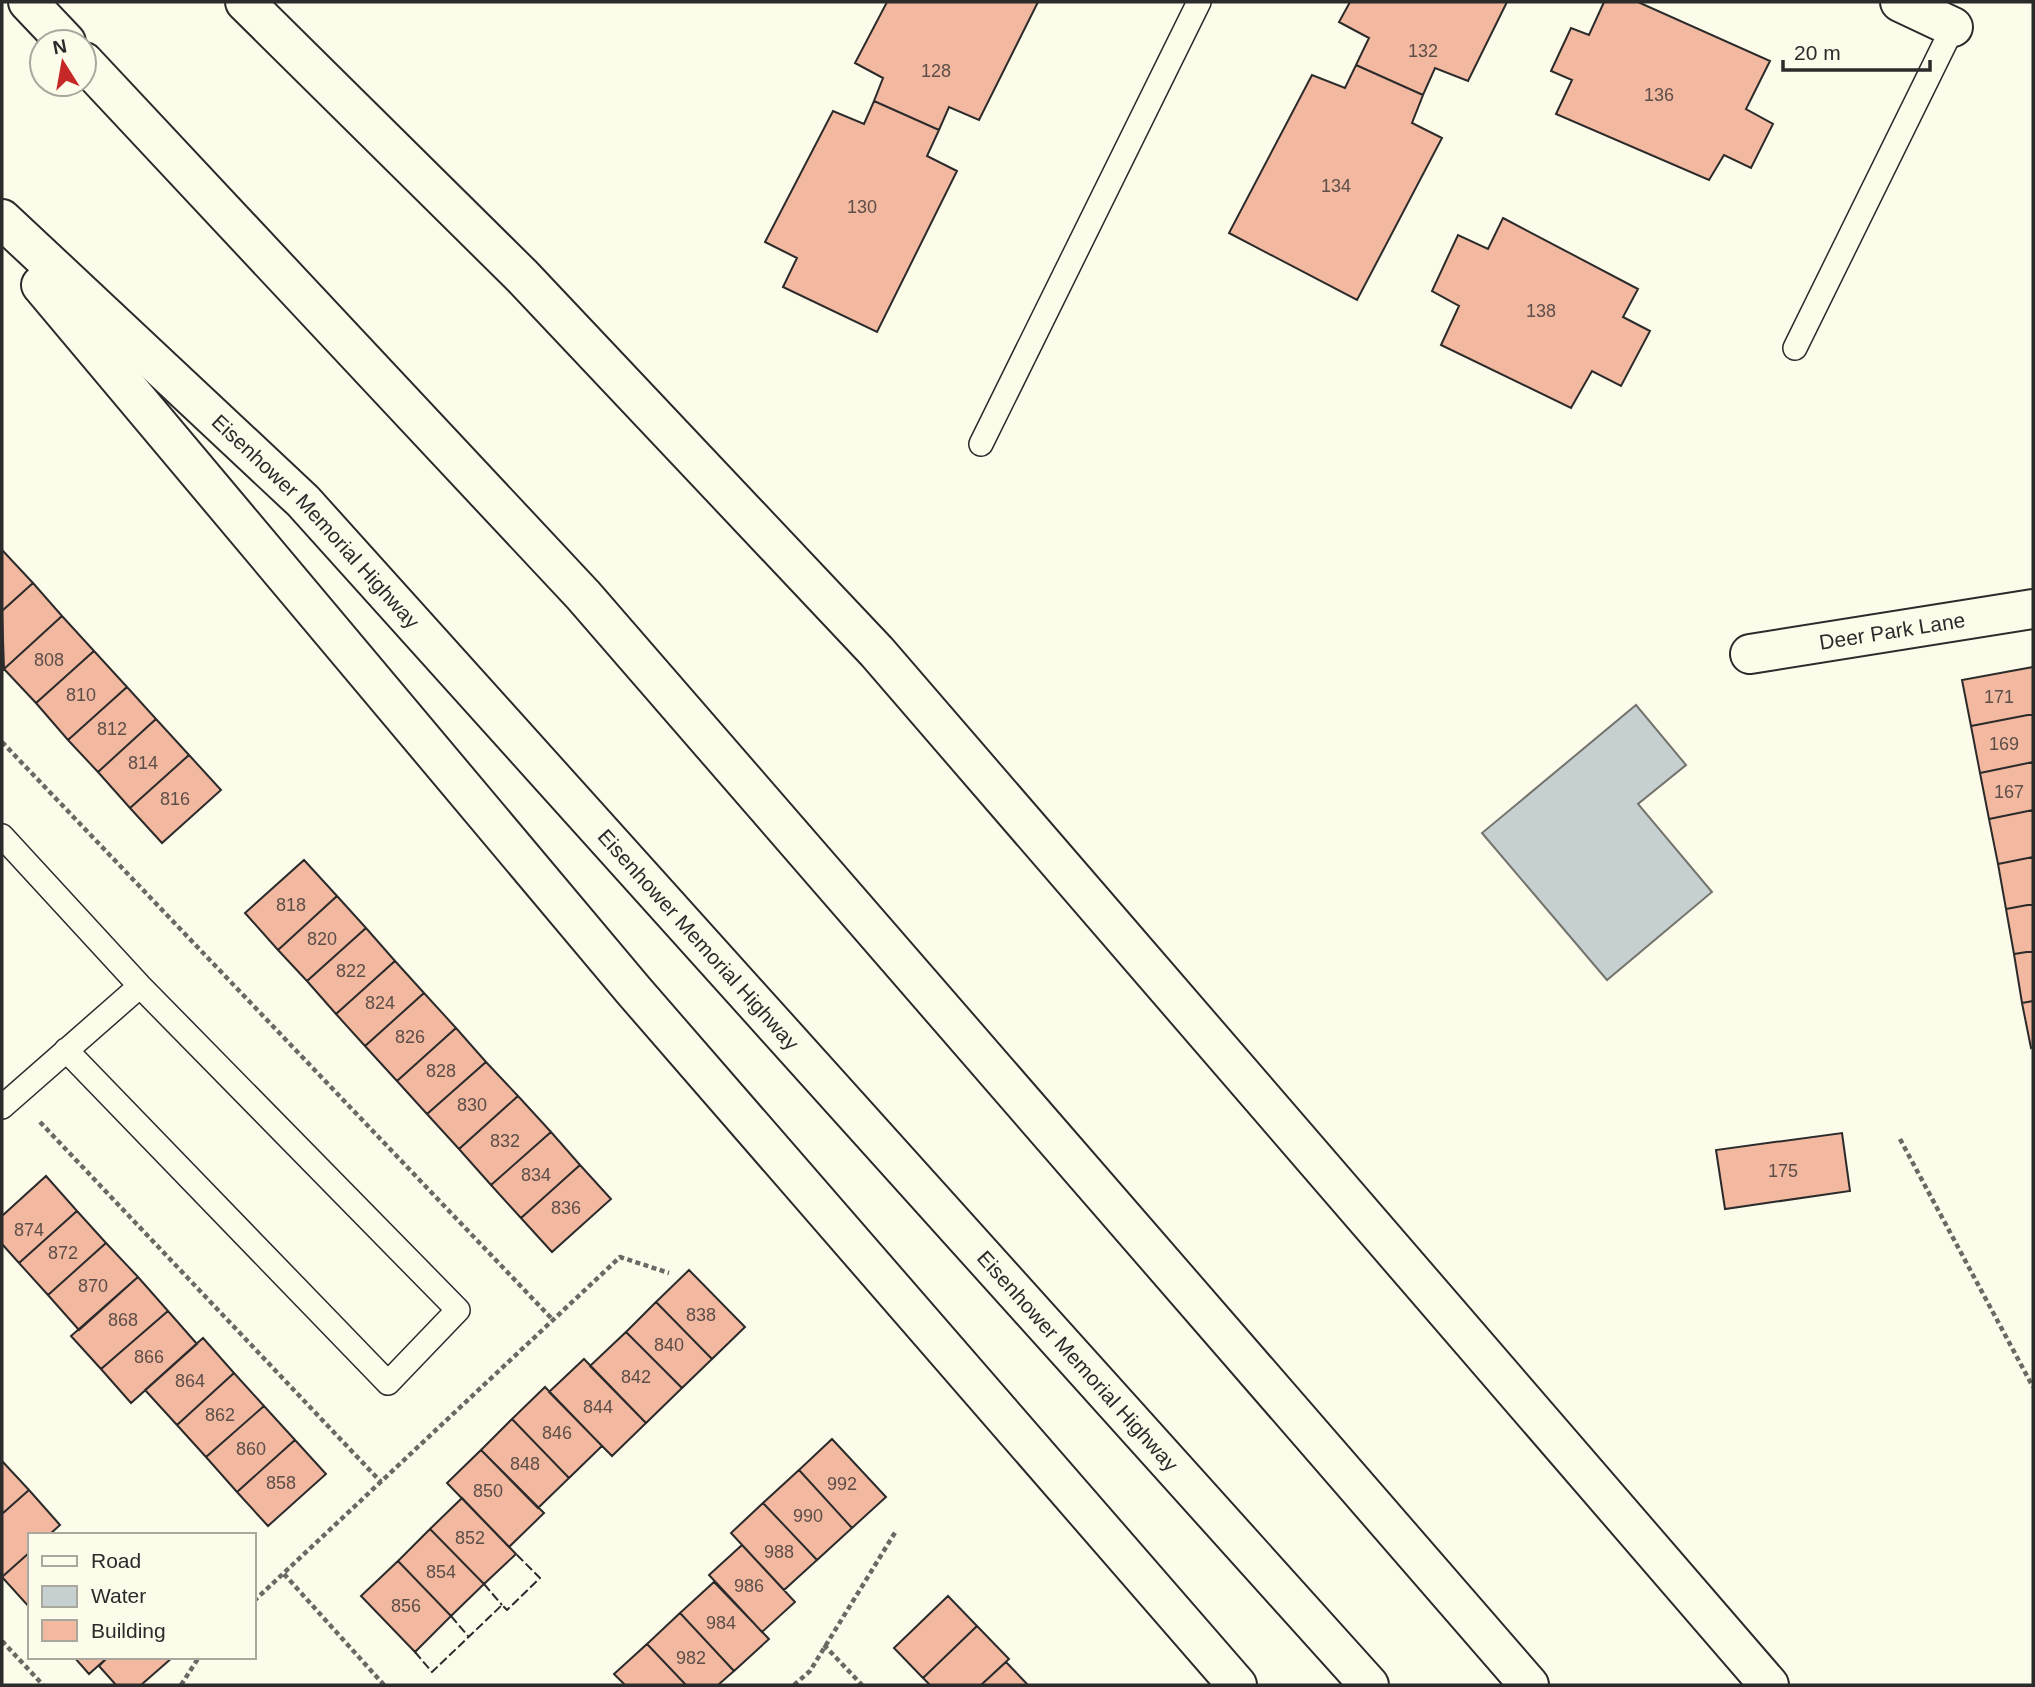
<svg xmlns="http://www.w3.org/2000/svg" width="2035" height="1687" font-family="Helvetica,sans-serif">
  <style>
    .water { fill: #c7d0d0; stroke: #74746e; stroke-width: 2 }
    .building { fill: #f2b8a0; stroke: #2b2b2b; stroke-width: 2 }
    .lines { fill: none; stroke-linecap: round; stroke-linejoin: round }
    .lane-casing { stroke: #2b2b2b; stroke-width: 26 }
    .street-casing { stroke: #2b2b2b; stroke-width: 42 }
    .highway-casing { stroke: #2b2b2b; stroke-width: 42 }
    .path { stroke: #6a6964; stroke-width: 4.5; stroke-dasharray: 5 3.5; stroke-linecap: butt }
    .lane { stroke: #fdfbea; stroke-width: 23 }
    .street { stroke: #fdfbea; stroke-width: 38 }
    .highway { stroke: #fdfbea; stroke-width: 38 }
    .fence { stroke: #2b2b2b; stroke-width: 2; stroke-dasharray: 9 3.5; stroke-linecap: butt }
    .labels { text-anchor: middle; stroke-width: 5; stroke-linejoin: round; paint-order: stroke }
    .number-label { font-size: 18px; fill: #5d4e48 }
    .street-label { font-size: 21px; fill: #2b2b2b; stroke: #fdfbea }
  </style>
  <rect width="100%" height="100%" fill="#fdfbea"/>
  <path class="water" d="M 1636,705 L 1686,765 L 1638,804 L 1712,892 L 1607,980 L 1482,833 Z"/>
  <path class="building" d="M 887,2 L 1038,2 L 979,120 L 949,107 L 939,130 L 874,101 L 883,78 L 855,63 Z
    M 1350,2 L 1507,2 L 1468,81 L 1435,68 L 1423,95 L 1356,65 L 1369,38 L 1339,22 Z
    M 1604,2 L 1638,2 L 1770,61 L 1746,109 L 1773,124 L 1751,168 L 1724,155 L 1709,180 L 1556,114 L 1572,80 L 1551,71 L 1571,28 L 1589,35 Z
    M 1356,65 L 1423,95 L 1412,123 L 1442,138 L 1357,300 L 1229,233 L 1312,75 L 1345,88 Z
    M 874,101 L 939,130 L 927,156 L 957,171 L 877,332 L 783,287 L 797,258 L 765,242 L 833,111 L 864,124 Z
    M 1503,218 L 1638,289 L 1623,317 L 1650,331 L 1621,386 L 1592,371 L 1571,408 L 1441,345 L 1459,306 L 1432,291 L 1458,235 L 1488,249 Z
    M 3,551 L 33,583 L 2,611 L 2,552 Z
    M 33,583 L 62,616 L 4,669 L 2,611 Z
    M 62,616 L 94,651 L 36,703 L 4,669 Z
    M 94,651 L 127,687 L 68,740 L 36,703 Z
    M 2033,667 L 2033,714 L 1971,726 L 1962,680 Z
    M 127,687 L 156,719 L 98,772 L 68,740 Z
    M 2033,714 L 2033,762 L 1980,773 L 1971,726 Z
    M 156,719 L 189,755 L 130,808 L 98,772 Z
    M 189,755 L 221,790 L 162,843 L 130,808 Z
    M 2033,762 L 2033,810 L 1989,819 L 1980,773 Z
    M 2033,810 L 2033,857 L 1998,864 L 1989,819 Z
    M 2033,857 L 2033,904 L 2006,909 L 1998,864 Z
    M 304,860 L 337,896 L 278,950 L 245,913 Z
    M 337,896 L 366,928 L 307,981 L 278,950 Z
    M 2033,904 L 2033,951 L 2014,954 L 2006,909 Z
    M 366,928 L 395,961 L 336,1014 L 307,981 Z
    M 2033,951 L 2033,1001 L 2022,1003 L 2014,954 Z
    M 395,961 L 424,993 L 365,1046 L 336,1014 Z
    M 424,993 L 456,1028 L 397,1081 L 365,1046 Z
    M 2033,1001 L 2033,1047 L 2031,1048 L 2022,1003 Z
    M 456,1028 L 486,1062 L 427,1114 L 397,1081 Z
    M 486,1062 L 518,1096 L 459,1149 L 427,1114 Z
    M 518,1096 L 551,1132 L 491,1185 L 459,1149 Z
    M 551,1132 L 580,1165 L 521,1218 L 491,1185 Z
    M 1842,1133 L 1850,1191 L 1725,1209 L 1716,1150 Z
    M 580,1165 L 611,1199 L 552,1252 L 521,1218 Z
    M 46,1176 L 77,1211 L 19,1263 L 2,1244 L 2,1216 Z
    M 77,1211 L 106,1243 L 48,1295 L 19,1263 Z
    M 106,1243 L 138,1277 L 79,1330 L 48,1295 Z
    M 689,1270 L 745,1327 L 712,1359 L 656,1302 Z
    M 138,1277 L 168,1311 L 101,1369 L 71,1336 Z
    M 656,1302 L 712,1359 L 682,1388 L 626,1332 Z
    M 168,1311 L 197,1344 L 131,1403 L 101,1369 Z
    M 626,1332 L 682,1388 L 646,1423 L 590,1366 Z
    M 203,1338 L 234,1373 L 177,1425 L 145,1390 Z
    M 584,1359 L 646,1423 L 612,1456 L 549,1392 Z
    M 234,1373 L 264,1406 L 206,1457 L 177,1425 Z
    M 545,1387 L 602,1446 L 569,1478 L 512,1419 Z
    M 264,1406 L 295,1440 L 237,1492 L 206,1457 Z
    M 512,1419 L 569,1478 L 538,1508 L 481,1450 Z
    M 832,1439 L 886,1497 L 852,1528 L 799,1470 Z
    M 295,1440 L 326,1474 L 268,1526 L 237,1492 Z
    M 481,1450 L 544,1513 L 509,1547 L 447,1483 Z
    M 2,1461 L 29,1490 L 2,1514 Z
    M 799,1470 L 852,1528 L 817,1560 L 763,1503 Z
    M 29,1490 L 60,1525 L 49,1535 L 30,1535 L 30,1552 L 2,1577 L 2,1514 Z
    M 462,1498 L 516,1554 L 484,1584 L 430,1529 Z
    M 763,1503 L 817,1560 L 784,1590 L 731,1533 Z
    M 430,1529 L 484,1584 L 451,1616 L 398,1561 Z
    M 742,1545 L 795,1602 L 762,1632 L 709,1575 Z
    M 30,1552 L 30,1608 L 2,1577 Z
    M 398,1561 L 451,1616 L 415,1652 L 361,1596 Z
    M 714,1582 L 769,1639 L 734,1671 L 680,1613 Z
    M 948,1596 L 977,1626 L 923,1678 L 894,1648 Z
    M 680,1613 L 734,1671 L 718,1685 L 686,1685 L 647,1644 Z
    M 977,1626 L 1009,1659 L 981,1685 L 930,1685 L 923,1678 Z
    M 647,1644 L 686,1685 L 625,1685 L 614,1674 Z
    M 74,1657 L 108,1657 L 89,1674 Z
    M 108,1657 L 173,1657 L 141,1685 L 116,1685 L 99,1666 Z
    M 1006,1662 L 1028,1685 L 981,1685 Z"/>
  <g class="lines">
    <defs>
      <path id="lane" d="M 1795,348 L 1953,27
        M 981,444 L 1199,2
        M 2,836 L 140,986 L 458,1310 L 388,1383 L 66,1050
        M 2,1107 L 140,986"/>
      <g id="street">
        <path d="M 1900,2 L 1953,27"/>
        <path id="s1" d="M 1750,654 L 2033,609"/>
      </g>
      <g id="highway">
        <path d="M 28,2 L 66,42"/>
        <path d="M 245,2 L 522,276 L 877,652 L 1769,1685"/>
        <path d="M 84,62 L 583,595 L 1529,1685"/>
        <path id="s2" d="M 2,219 L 303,501 L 1369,1685"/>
        <path d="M 41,285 L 634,991 L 1237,1685"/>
      </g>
    </defs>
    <use href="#lane" class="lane-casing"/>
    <use href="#street" class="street-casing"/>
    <use href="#highway" class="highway-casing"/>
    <path class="path" d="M 2,742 L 553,1320
      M 40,1122 L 381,1482
      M 1900,1139 L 2033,1387
      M 284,1574 L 384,1685
      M 254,1601 L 620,1257 L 669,1273
      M 2,1641 L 43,1685
      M 824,1645 L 862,1685
      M 181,1685 L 199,1657
      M 794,1685 L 810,1671 L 896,1531"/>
    <use href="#lane" class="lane"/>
    <use href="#street" class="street"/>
    <use href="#highway" class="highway"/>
    <path class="fence" d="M 484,1584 L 502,1605
      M 451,1616 L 468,1636
      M 415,1652 L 432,1672 L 502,1605 L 507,1610 L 540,1578 L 516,1554"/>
  </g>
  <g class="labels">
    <g class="number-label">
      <text x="1423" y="57">132</text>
      <text x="936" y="77">128</text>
      <text x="1659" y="101">136</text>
      <text x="1336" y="192">134</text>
      <text x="862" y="213">130</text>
      <text x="1541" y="317">138</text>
      <text x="49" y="666">808</text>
      <text x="81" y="701">810</text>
      <text x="1999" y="703">171</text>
      <text x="112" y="735">812</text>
      <text x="2004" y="750">169</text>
      <text x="143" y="769">814</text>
      <text x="2009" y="798">167</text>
      <text x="175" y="805">816</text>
      <text x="291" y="911">818</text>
      <text x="322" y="945">820</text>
      <text x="351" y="977">822</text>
      <text x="380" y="1009">824</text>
      <text x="410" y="1043">826</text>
      <text x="441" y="1077">828</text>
      <text x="472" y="1111">830</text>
      <text x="505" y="1147">832</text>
      <text x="1783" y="1177">175</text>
      <text x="536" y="1181">834</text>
      <text x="566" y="1214">836</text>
      <text x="29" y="1236">874</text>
      <text x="63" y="1259">872</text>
      <text x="93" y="1292">870</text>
      <text x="701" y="1321">838</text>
      <text x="123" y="1326">868</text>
      <text x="669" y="1351">840</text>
      <text x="149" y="1363">866</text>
      <text x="636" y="1383">842</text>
      <text x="190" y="1387">864</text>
      <text x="598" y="1413">844</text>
      <text x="220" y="1421">862</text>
      <text x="557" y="1439">846</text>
      <text x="251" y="1455">860</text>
      <text x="525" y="1470">848</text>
      <text x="281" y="1489">858</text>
      <text x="842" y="1490">992</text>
      <text x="488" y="1497">850</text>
      <text x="808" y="1522">990</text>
      <text x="470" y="1544">852</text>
      <text x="779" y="1558">988</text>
      <text x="441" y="1578">854</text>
      <text x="749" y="1592">986</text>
      <text x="406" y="1612">856</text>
      <text x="721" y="1629">984</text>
      <text x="691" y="1664">982</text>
    </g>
    <g class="street-label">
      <text dy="7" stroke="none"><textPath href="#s2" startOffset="436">Eisenhower Memorial Highway</textPath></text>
      <text dy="7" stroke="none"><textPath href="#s1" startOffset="144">Deer Park Lane</textPath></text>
      <text dy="7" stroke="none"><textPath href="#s2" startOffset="1003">Eisenhower Memorial Highway</textPath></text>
      <text dy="7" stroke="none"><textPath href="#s2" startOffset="1570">Eisenhower Memorial Highway</textPath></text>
    </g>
  </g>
  <rect width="2035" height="1687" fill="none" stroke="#2b2b2b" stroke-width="7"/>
  <rect x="28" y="1533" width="228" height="126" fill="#fdfbea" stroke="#a9a89e" stroke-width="2"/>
  <rect x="42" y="1556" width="35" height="10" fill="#fdfbea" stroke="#a9a89e" stroke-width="2"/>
  <text x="91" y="1568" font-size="21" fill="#2b2b2b">Road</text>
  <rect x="42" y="1586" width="35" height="21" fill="#c7d0d0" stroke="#a9a89e" stroke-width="2"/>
  <text x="91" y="1603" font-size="21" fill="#2b2b2b">Water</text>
  <rect x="42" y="1620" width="35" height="21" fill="#f2b8a0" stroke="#a9a89e" stroke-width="2"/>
  <text x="91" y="1638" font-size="21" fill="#2b2b2b">Building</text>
  <g transform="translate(63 63) rotate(349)"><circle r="33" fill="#fdfbea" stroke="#a9a89e" stroke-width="2"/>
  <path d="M0-5L12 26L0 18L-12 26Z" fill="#c62828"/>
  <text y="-10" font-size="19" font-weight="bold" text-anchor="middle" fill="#2b2b2b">N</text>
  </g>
  <path d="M1783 60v10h147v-10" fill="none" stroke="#2b2b2b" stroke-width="3.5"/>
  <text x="1794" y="60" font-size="21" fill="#2b2b2b" stroke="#fdfbea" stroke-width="5" paint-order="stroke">20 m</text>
</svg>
